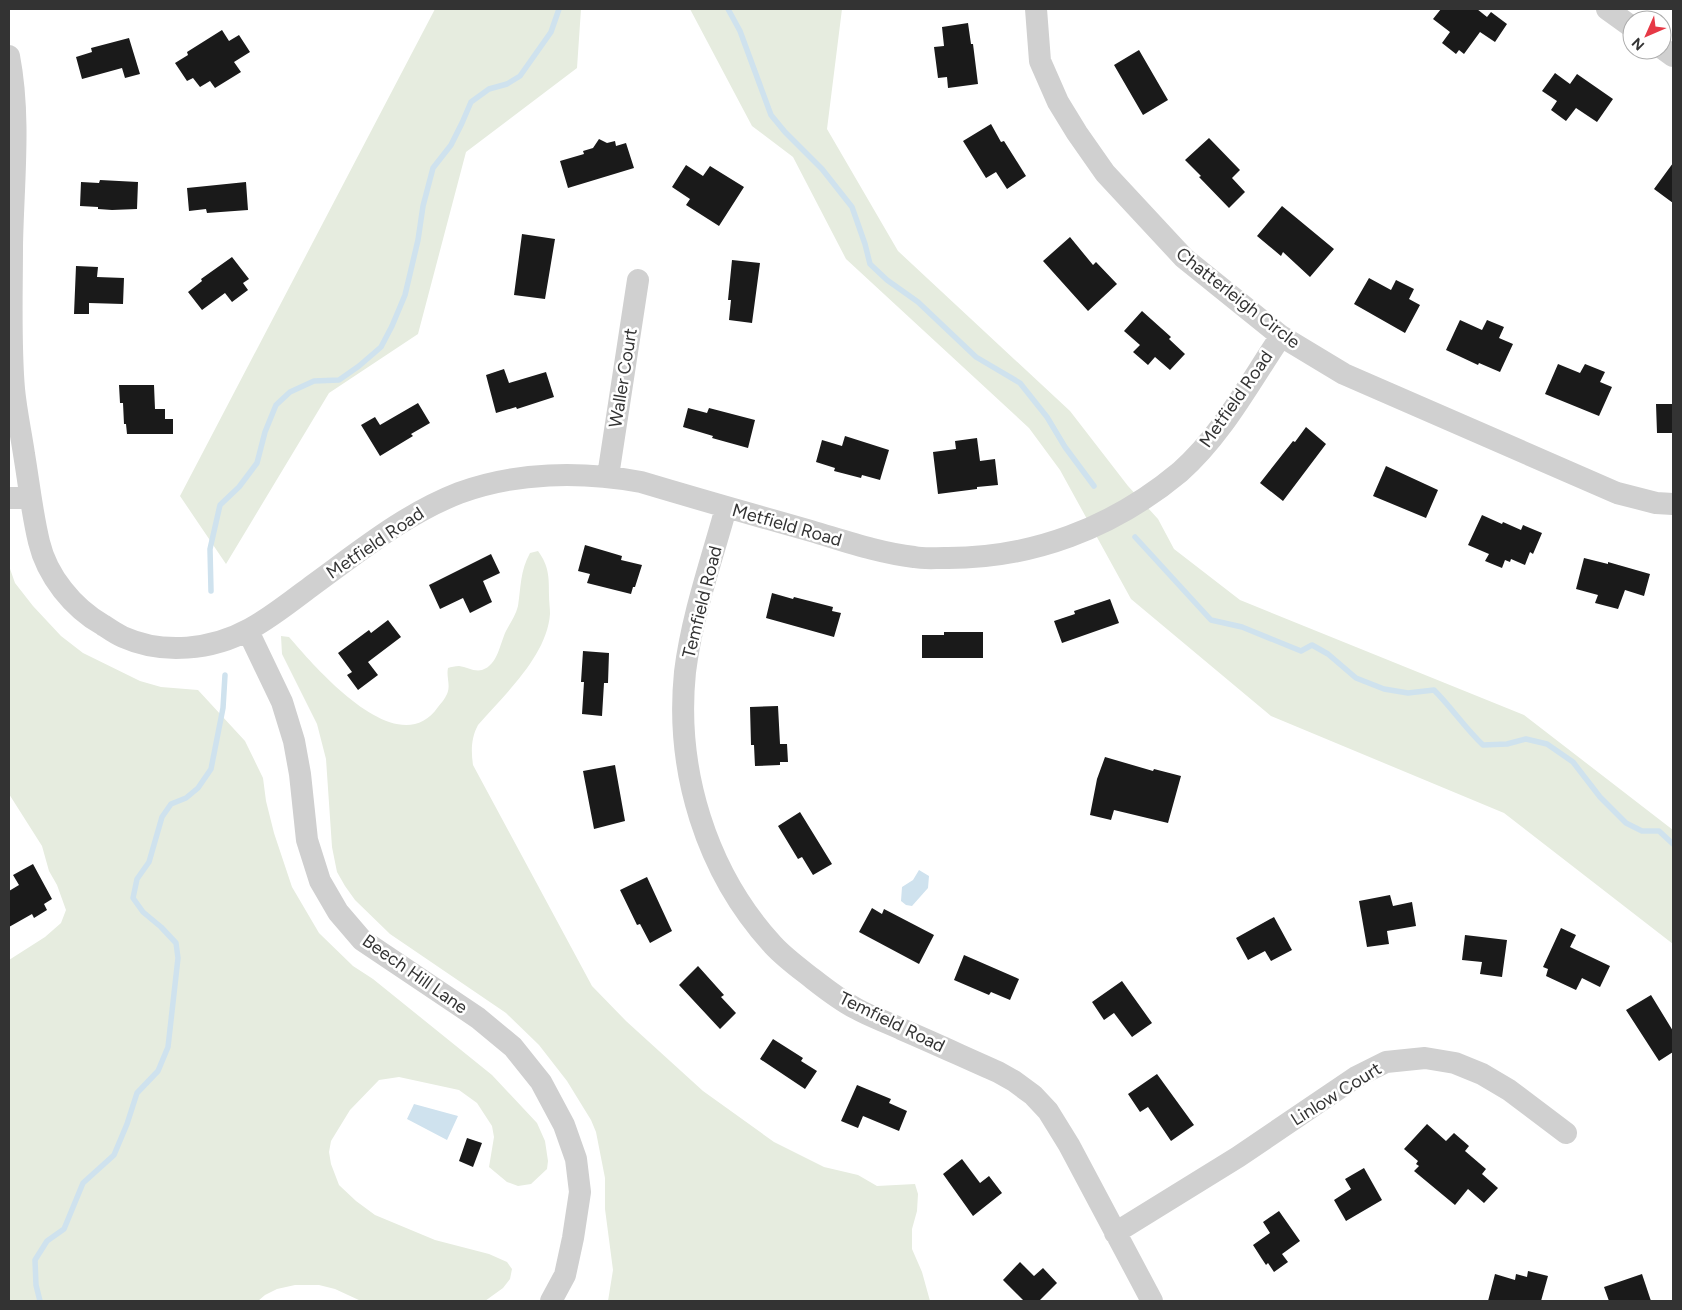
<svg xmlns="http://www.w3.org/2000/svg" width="1682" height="1310" font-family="Figtree,sans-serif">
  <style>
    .green { fill: #e6ecdf }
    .water { fill: #cfe2ee }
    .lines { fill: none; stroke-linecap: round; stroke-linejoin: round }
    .stream { stroke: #cfe2ee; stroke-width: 5.5 }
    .building { fill: #1a1a1a }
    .minor { stroke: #d0d0d0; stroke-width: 22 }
    .labels { text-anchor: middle; stroke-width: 5; stroke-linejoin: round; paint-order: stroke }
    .street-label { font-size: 18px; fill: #333; stroke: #fff }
  </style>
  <rect width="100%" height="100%" fill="#fff"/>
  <path class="green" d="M 435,9 L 581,9 L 577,68 L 466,152 L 418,334 L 329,393 L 226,564 L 180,496 Z
    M 690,9 L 842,9 L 827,129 L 898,251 L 1070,411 L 1128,486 L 1158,519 L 1174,549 L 1240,600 L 1524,715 L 1673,830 L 1673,944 L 1504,813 L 1271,716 L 1131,599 L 1060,470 L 1029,428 L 846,259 L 793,157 L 752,126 Z
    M 538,551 C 549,566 549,577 549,595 C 549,601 550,608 550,614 C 547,656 504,695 478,725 C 471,738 471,751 473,765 L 592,986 L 626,1021 L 703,1091 L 774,1142 L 824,1167 L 858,1175 L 877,1186 L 915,1184 L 918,1194 L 917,1211 L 912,1229 L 912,1249 L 922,1272 L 930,1301 L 608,1301 L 613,1270 L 605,1209 L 605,1178 L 596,1132 L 591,1120 L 567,1081 L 539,1045 L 506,1013 L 390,934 L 355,900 L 345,886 L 337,872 L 332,847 L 326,759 L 317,724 L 282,654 L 281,636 L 289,637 C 315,667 398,765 438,707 C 441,703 445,699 447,694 C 451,685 446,677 448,668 C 451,667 455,666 459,666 C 467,667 474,672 482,670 C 498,665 500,643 506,631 C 510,623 516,615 518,606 C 521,587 520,571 530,553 Z
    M 9,566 L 15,583 L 33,606 L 61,636 L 83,653 L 140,681 L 161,687 L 198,690 L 245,741 L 263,778 L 266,801 L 274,833 L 292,887 L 319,933 L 353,966 L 373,979 L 492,1075 L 537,1123 L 545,1141 L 548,1161 L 547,1169 L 531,1184 L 518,1186 L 507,1182 L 489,1167 L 494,1137 L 492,1126 L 477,1103 L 459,1090 L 399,1077 L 379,1080 L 350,1110 L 331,1141 L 329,1152 L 331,1164 L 339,1185 L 356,1201 L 375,1215 L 435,1240 L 489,1254 L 507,1262 L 512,1269 L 510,1279 L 503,1288 L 485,1301 L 361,1301 L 335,1289 L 319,1285 L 295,1285 L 277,1289 L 265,1295 L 258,1301 L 9,1301 L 9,960 L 45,937 L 61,923 L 66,910 L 57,885 L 49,871 L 42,846 L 9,794 Z"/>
  <path class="water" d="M 919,870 L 929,876 L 928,888 L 912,906 L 906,905 L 901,901 L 902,887 L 913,880 Z
    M 414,1104 L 458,1116 L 447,1140 L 407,1119 Z"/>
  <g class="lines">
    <path class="stream" d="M 728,9 L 740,31 L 771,115 L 785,132 L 822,169 L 852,207 L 865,244 L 870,264 L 887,280 L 918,302 L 976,357 L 1020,383 L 1047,417 L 1065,447 L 1094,486
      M 1135,537 L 1211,620 L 1242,627 L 1301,651 L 1312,645 L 1328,654 L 1356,678 L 1384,689 L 1408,693 L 1434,690 C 1452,708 1465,728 1483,745 L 1507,744 L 1526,739 L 1547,744 L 1573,762 L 1600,797 L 1626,823 L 1642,831 L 1659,831 L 1673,844
      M 211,591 L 210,549 L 220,505 L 239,487 L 257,463 L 265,432 L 276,405 L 290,392 L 314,381 L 339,380 L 359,366 L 381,347 L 392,326 L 405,295 L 418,240 L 423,206 L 433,168 L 451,145 L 462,123 L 471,102 L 489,89 L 507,84 L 520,76 L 551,32 L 559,9
      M 40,1301 L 36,1285 L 35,1260 L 47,1241 L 64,1229 L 83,1183 L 114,1155 L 127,1124 L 137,1093 L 158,1071 L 168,1047 L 178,958 L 176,943 L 161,927 L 143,912 L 133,898 L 137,879 L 149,862 L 162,817 L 171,804 L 186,798 L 198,788 L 211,769 L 223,708 L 225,675"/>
  </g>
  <path class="building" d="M 1441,9 L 1477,9 L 1487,17 L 1491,12 L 1507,24 L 1495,42 L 1480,32 L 1464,54 L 1459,50 L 1456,54 L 1442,43 L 1450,32 L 1433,19 Z
    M 968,23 L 971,44 L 973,44 L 978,84 L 948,88 L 947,77 L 938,78 L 934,47 L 944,46 L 942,27 Z
    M 222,30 L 229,41 L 239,35 L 250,52 L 234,62 L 241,72 L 215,88 L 210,81 L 200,87 L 193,78 L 187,81 L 175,63 L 188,55 L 187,52 Z
    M 129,38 L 140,74 L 125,78 L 122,68 L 82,79 L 76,57 L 92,52 L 91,48 Z
    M 1139,50 L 1168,100 L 1143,115 L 1114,65 Z
    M 1555,73 L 1570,84 L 1577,74 L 1613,99 L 1597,122 L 1576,108 L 1566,121 L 1551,110 L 1557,101 L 1542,91 Z
    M 991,124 L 1001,142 L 1004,141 L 1026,176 L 1007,189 L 996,172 L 986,178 L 963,141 Z
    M 1209,138 L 1240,170 L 1232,178 L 1245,192 L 1229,208 L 1199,177 L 1201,176 L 1185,160 Z
    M 599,139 L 607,143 L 615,141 L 616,146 L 626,143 L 634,168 L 568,188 L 560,161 L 584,154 L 583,151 L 593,148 Z
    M 1673,163 L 1673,203 L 1654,189 Z
    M 686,165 L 703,176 L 710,166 L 744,187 L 719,226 L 686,205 L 690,199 L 672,187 Z
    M 100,180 L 138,182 L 137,209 L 112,210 L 98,209 L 98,207 L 80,206 L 81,182 L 99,183 Z
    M 246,182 L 248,210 L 207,213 L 206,209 L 189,211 L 187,188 Z
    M 1282,206 L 1334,249 L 1310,277 L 1283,252 L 1281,256 L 1257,236 Z
    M 522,234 L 555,239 L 545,299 L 514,295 Z
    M 1070,237 L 1093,265 L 1096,262 L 1117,284 L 1088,311 L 1043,261 Z
    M 232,257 L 249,279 L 243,283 L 248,290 L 232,302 L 225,293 L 202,310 L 188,292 L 202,281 L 201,279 Z
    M 732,260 L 760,263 L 752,323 L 729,320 L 731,300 L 728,300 Z
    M 76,266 L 98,267 L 97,277 L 124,278 L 123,304 L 89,303 L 89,314 L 74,314 Z
    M 1369,278 L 1391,290 L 1396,280 L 1414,289 L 1409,299 L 1420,305 L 1405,333 L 1354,304 Z
    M 1142,311 L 1171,337 L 1169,339 L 1185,354 L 1170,370 L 1155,357 L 1148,365 L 1133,352 L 1140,345 L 1124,331 Z
    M 1460,320 L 1482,330 L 1487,320 L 1504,327 L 1499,338 L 1513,344 L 1500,372 L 1479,363 L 1478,365 L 1446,350 Z
    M 1558,364 L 1580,373 L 1585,364 L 1605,372 L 1600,382 L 1612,387 L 1599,416 L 1545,394 Z
    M 504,369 L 509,383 L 546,372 L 554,397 L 517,409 L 516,407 L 496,413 L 486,375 Z
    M 119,385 L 154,385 L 155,409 L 165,409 L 165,419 L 173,419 L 173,434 L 127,434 L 126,424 L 124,424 L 123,403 L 120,403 Z
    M 418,403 L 430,423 L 411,434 L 413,436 L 380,456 L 361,425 L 375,417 L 380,425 Z
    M 1656,404 L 1673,404 L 1673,433 L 1657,433 Z
    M 688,408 L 707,413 L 709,408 L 755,420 L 748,448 L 712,438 L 713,436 L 683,427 Z
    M 1306,427 L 1326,444 L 1283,501 L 1260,483 L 1293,441 L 1295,442 Z
    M 845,436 L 889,450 L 880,480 L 862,475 L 861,478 L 834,471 L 835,468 L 816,462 L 822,440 L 842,446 Z
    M 977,438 L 980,461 L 995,459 L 998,485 L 977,487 L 977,489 L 938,494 L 933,452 L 956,449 L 955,441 Z
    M 1386,466 L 1438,490 L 1426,518 L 1373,496 Z
    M 1482,515 L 1502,524 L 1503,522 L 1521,530 L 1523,525 L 1542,533 L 1533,554 L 1530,552 L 1525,565 L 1511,559 L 1510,562 L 1505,560 L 1502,568 L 1485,561 L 1489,554 L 1468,545 Z
    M 585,545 L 622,556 L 621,560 L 642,565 L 635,587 L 633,587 L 631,594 L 587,583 L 590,574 L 578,571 Z
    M 491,554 L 500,573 L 483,581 L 492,602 L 470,613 L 463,598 L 440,609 L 429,585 Z
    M 1584,558 L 1608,564 L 1608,562 L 1650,574 L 1644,596 L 1625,590 L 1618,609 L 1595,603 L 1598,595 L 1576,589 Z
    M 772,593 L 793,599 L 794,597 L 833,607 L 832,611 L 841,613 L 834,637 L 766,618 Z
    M 1110,599 L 1119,623 L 1062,643 L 1054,621 L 1075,614 L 1074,611 Z
    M 388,620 L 401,637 L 368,662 L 378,675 L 358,690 L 347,675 L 352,672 L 338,653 L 369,630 L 371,633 Z
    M 944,632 L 983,632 L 983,658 L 922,658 L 922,635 L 944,635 Z
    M 583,651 L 609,653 L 608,683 L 604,683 L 602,716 L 582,714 L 584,682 L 581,682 Z
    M 778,706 L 780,744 L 787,744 L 788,762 L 780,762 L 780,765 L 755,766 L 754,745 L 751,745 L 750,707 Z
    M 1105,757 L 1153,771 L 1154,769 L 1181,776 L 1168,823 L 1114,810 L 1111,820 L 1090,815 L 1097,779 Z
    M 615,765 L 625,821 L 594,829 L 583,771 Z
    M 800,812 L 832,864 L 813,875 L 802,857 L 798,859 L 778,826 Z
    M 33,864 L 52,899 L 44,904 L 47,910 L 34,918 L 32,914 L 9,927 L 9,891 L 19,885 L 13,875 Z
    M 647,877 L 672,931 L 650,943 L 640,924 L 637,925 L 620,890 Z
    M 1390,895 L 1393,906 L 1412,902 L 1416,926 L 1387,931 L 1389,944 L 1367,947 L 1359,901 Z
    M 872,908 L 882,914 L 884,909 L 934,935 L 919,964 L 859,932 Z
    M 1274,917 L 1292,950 L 1271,961 L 1265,951 L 1248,960 L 1236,938 Z
    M 1561,928 L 1576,935 L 1570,947 L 1610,966 L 1600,987 L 1582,978 L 1576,990 L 1546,976 L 1548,969 L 1543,967 Z
    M 1465,935 L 1507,940 L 1502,977 L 1480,974 L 1482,962 L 1462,960 Z
    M 964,955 L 1019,979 L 1010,1000 L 991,992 L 989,995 L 954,980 Z
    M 698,966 L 724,995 L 721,997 L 736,1013 L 720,1029 L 679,985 Z
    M 1122,981 L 1152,1023 L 1132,1037 L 1114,1013 L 1104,1020 L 1092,1002 Z
    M 1651,995 L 1673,1031 L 1673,1052 L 1659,1061 L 1626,1010 Z
    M 773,1039 L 803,1058 L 801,1061 L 817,1071 L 805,1089 L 760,1059 Z
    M 1157,1074 L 1194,1125 L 1171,1141 L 1148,1107 L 1140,1112 L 1128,1094 Z
    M 857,1085 L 891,1099 L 889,1103 L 907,1111 L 899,1131 L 863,1116 L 858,1128 L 841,1121 Z
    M 1427,1124 L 1446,1141 L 1454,1133 L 1469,1146 L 1465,1151 L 1486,1169 L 1482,1174 L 1498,1188 L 1484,1203 L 1468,1189 L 1455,1205 L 1414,1171 L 1419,1166 L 1416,1164 L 1418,1161 L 1404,1149 Z
    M 467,1138 L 482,1143 L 473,1167 L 459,1161 Z
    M 962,1159 L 980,1183 L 989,1176 L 1002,1193 L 973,1216 L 943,1174 Z
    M 1364,1168 L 1382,1200 L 1346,1221 L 1334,1200 L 1351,1189 L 1345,1179 Z
    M 1279,1211 L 1300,1241 L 1282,1254 L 1288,1262 L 1274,1272 L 1268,1263 L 1266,1265 L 1262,1259 L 1253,1245 L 1270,1233 L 1263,1222 Z
    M 1020,1262 L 1034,1276 L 1043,1268 L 1057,1283 L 1039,1301 L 1024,1301 L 1003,1280 Z
    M 1528,1271 L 1548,1276 L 1541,1301 L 1488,1301 L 1495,1274 L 1515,1280 L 1516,1274 L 1527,1277 Z
    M 1642,1274 L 1651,1301 L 1609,1301 L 1604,1287 Z"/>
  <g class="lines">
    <path class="minor" d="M 1036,9 L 1040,61 L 1058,102 L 1077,133 L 1105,173 L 1184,258 L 1281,336 L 1344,374 L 1617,493 L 1656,503 L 1673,504
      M 1607,9 L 1632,27
      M 1662,48 L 1673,56
      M 9,56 C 21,118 13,184 12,246 C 12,294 10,342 14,389 C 16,411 21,433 24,454 C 29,484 32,513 39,542 C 47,576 73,608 103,625 C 109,629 116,634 123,637 C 163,655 212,650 250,629 C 272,617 293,600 313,585 C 360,551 405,514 459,493 C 516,472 581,471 641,482 C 698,499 754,515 811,531 C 845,541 879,553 914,557 C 924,559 934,558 944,558 C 1031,559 1113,528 1180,472 C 1222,435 1250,382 1281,336
      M 608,476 L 638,280
      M 9,498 L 30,498
      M 726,508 C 711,562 692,616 685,672 C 675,770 706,872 773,945 C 785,958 799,968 813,979 C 827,990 841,1001 857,1009 C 871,1017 887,1022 901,1029 C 934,1043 966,1058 998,1072 L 1014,1081 L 1033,1095 L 1048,1111 L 1069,1145 L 1152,1301
      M 248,631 L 282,702 L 294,741 L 300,774 L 307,840 L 320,881 L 338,912 L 362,940 L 478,1018 L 513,1047 L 541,1082 L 564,1125 L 576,1159 L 580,1192 L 573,1238 L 565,1275 L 551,1301
      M 1115,1233 L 1238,1157 L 1356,1077 L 1386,1062 L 1425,1058 L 1455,1063 L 1482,1074 L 1509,1090 L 1566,1133"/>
  </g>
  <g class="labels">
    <g class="street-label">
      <text transform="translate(1238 298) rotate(38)" y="6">Chatterleigh Circle</text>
      <text transform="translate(623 378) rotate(-81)" y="6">Waller Court</text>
      <text transform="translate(1236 399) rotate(-55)" y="6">Metfield Road</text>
      <text transform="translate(787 525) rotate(16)" y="6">Metfield Road</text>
      <text transform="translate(375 543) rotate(-34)" y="6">Metfield Road</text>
      <text transform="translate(702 602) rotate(-76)" y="6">Temfield Road</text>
      <text transform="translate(415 974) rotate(35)" y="6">Beech Hill Lane</text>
      <text transform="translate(892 1022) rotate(26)" y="6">Temfield Road</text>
      <text transform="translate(1336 1094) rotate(-32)" y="6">Linlow Court</text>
    </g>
  </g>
  <rect width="1682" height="1310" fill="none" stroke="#333333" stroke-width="20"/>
  <g transform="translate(1647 35) rotate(225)"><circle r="24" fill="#ffffff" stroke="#adadad"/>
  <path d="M0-4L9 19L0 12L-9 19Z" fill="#e63946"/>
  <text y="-8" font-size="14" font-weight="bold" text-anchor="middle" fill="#333333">N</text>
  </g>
</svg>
